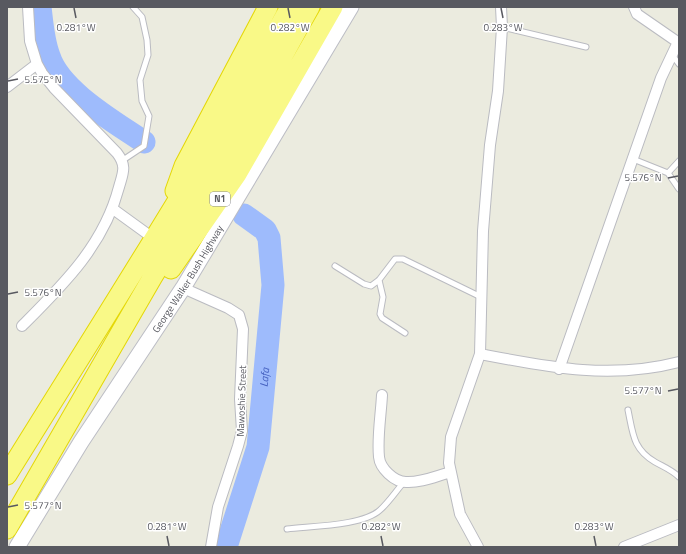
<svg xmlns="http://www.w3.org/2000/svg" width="686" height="554" font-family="'Titillium Web',sans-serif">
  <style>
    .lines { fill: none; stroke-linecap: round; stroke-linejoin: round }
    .river { stroke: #9ebbfc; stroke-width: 23 }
    .lane-casing { stroke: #babbc1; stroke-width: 7 }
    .street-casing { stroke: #babbc1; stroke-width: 12 }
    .secondary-casing { stroke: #bcbdc5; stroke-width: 17 }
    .highway-casing { stroke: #e4d706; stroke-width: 21 }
    .lane { stroke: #fff; stroke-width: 5 }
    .street { stroke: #fff; stroke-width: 10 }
    .secondary { stroke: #fff; stroke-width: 15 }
    .highway { stroke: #f9f987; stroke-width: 19 }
    .ticks { fill: none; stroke: #585960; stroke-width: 1.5 }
    .labels { text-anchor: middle; stroke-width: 3; stroke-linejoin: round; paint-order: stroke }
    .shield { fill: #fff; stroke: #8a8b90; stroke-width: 1 }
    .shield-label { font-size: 9px; font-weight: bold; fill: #585960 }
    .street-label { font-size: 10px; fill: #585960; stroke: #fff }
    .water-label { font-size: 11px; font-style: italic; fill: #425ebe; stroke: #fff }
    .ticks-label { font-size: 10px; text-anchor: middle; fill: #585960; stroke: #fff; stroke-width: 3; stroke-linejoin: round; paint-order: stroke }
  </style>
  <rect width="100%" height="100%" fill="#ebebdf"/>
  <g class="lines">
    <g class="river">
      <path d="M 40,7 C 42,23 43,41 49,56 C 60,91 115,122 144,142"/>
      <path id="s1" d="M 226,547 L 258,447 L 273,285 L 269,238 L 265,230 L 244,215"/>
    </g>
    <defs>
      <path id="lane" d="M 502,27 L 586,47
        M 672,55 L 679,64
        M 633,159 L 668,173
        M 123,160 L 144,146 L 149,116 L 142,101 L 140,80 L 148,55 L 147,40 L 142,17 L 133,7
        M 679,161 L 668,173 L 679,189
        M 335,266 L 364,284 L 371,286 L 379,280 L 395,259 L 403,259 L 481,297
        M 379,280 L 383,297 L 380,314 L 382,318 L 405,333
        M 628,410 C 633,434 633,449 655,462 C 664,467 672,470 679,477
        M 287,529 C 311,526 363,526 380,510 C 389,502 396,491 404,482"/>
      <path id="street" d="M 634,7 L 637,14 L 679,43
        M 7,87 L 37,64
        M 113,209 L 153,238
        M 183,288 L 228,308 L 239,315 L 243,329 L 240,399 L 242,431 L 238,446 L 218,507 L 211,547
        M 22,326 C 63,285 104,245 119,187 C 123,173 127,166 117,153 L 54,88 L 42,73 L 37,64 L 30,41 L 28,7
        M 480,354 C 548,367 610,380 679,362
        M 559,369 L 661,78 L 678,42
        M 382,395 C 381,415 377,437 379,457 C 380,468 394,482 406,482 C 421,483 436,476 451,472
        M 478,547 L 460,514 L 449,463 L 451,437 L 480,354 L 483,231 L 490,145 L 498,91 L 502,27 L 501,7
        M 624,547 L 679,525"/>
      <g id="secondary">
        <path id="s2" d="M 17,547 L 81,442 L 183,288 L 351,7"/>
      </g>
      <path id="highway" d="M 175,191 L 184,166 L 268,7
        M 171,269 L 237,174 L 333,7
        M 7,475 C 103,320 202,167 290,7
        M 7,529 L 152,278 L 247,121 L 310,7"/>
    </defs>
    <use href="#lane" class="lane-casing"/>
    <use href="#street" class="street-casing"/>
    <use href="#secondary" class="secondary-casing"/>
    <use href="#highway" class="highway-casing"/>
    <use href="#lane" class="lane"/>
    <use href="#street" class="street"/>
    <use href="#secondary" class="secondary"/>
    <use href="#highway" class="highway"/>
  </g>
  <path class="ticks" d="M 74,8 L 76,18M 288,8 L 290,18M 501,8 L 503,18M 8,81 L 18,79M 668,178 L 678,176M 8,294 L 18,292M 668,391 L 678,389M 8,507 L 18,505M 167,536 L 169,546M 381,536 L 383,546M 594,536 L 596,546"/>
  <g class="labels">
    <rect class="shield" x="210" y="192" width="20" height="14" rx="3"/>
    <g class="shield-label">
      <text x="220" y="202">N1</text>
    </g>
    <g class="street-label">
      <text dy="4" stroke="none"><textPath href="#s2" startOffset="318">George Walker Bush Highway</textPath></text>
      <text transform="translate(241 401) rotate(-88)" y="4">Mawoshie Street</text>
    </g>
    <g class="water-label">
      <text dy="4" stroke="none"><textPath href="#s1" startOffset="175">Lafa</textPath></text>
    </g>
  </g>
  <g class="ticks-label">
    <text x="76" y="31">0.281°W</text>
    <text x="290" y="31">0.282°W</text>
    <text x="503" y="31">0.283°W</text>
    <text x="43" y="83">5.575°N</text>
    <text x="643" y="181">5.576°N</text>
    <text x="43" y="296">5.576°N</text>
    <text x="643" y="394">5.577°N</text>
    <text x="43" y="509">5.577°N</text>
    <text x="167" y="530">0.281°W</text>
    <text x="381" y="530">0.282°W</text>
    <text x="594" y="530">0.283°W</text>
  </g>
  <rect width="686" height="554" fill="none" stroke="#585960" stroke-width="16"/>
</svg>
